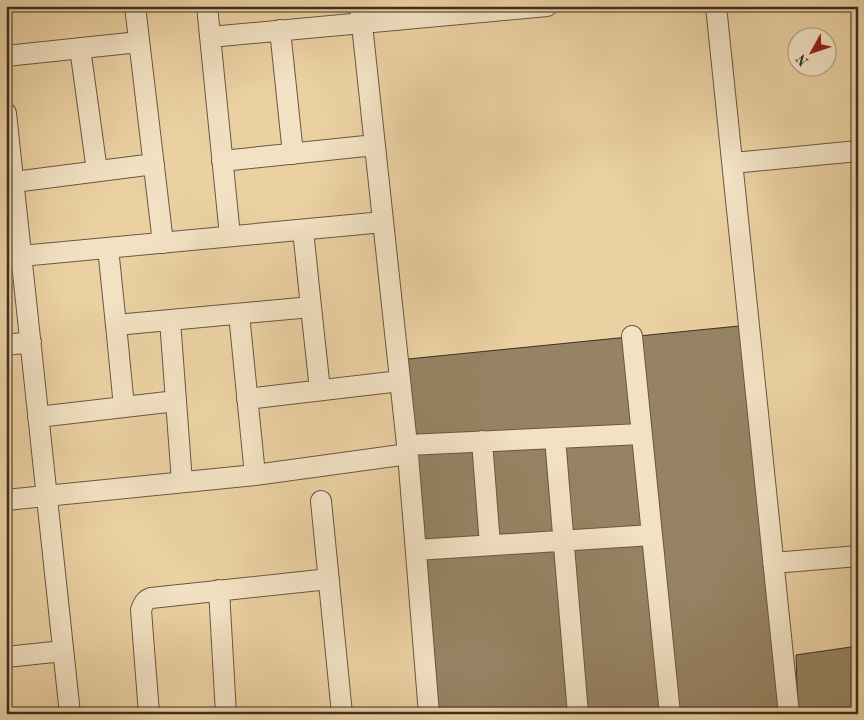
<svg xmlns="http://www.w3.org/2000/svg" width="864" height="720" font-family="'Old Standard TT',serif">
  <style>
    .building { fill: #978364; stroke: #3c2f21 }
    .lines { fill: none; stroke-linecap: round; stroke-linejoin: round }
    .minor-casing { stroke: #685841; stroke-width: 22 }
    .minor { stroke: #f2e1c3; stroke-width: 20 }
  </style>
  <rect width="100%" height="100%" fill="#ebd1a2"/>
  <filter id="stains"><feTurbulence type="fractalNoise" baseFrequency=".004" numOctaves="4"/><feColorMatrix values="0 0 0 0 .2 0 0 0 0 .09 0 0 0 0 .02 0 0 0 .5 -.17"/></filter>
  <radialGradient id="worn" r=".72"><stop offset=".6" stop-color="#630" stop-opacity="0"/><stop offset="1" stop-color="#630" stop-opacity=".3"/></radialGradient>
  <path class="building" d="M 749,325 L 780,714 L 429,714 L 398,360 Z
    M 858,646 L 858,714 L 798,714 L 796,655 Z"/>
  <g class="lines">
    <defs>
      <path id="minor" d="M 135,6 L 163,243
        M 207,6 L 230,236
        M 716,6 L 789,714
        M 280,30 L 293,154
        M 210,37 L 547,6
        M 80,48 L 97,171
        M 6,56 L 139,42
        M 6,113 L 70,714
        M 222,161 L 375,145
        M 733,163 L 858,151
        M 14,182 L 154,164
        M 108,248 L 116,325 L 311,307 L 303,230
        M 21,256 L 383,222
        M 311,307 L 320,390
        M 239,314 L 255,475
        M 170,320 L 182,482
        M 116,325 L 124,407
        M 632,336 L 670,714
        M 6,345 L 31,342
        M 247,399 L 400,381
        M 38,417 L 176,401
        M 555,438 L 578,714
        M 482,441 L 490,545
        M 407,445 L 641,434
        M 408,454 L 429,714
        M 6,500 L 255,475 L 408,454 L 360,6
        M 321,501 L 342,714
        M 416,550 L 652,535
        M 773,563 L 858,556
        M 219,590 L 226,714
        M 6,657 L 63,651
        M 149,714 L 141,610 C 143,604 145,600 151,598 L 329,579"/>
    </defs>
    <use href="#minor" class="minor-casing"/>
    <use href="#minor" class="minor"/>
  </g>
  <rect width="864" height="720" fill="none" stroke="#ebd1a2" stroke-width="25"/>
  <rect x="8" y="8" width="849" height="705" fill="none" stroke="#3c2f21" stroke-width="2.5"/>
  <rect x="12" y="12" width="839" height="695" fill="none" stroke="#3c2f21"/>
  <g transform="translate(812 52) rotate(230)"><circle r="24" fill="#f2e1c3" stroke="#a99a82"/>
  <path d="M0-4L9 19L0 12L-9 19Z" fill="#8f2418"/>
  <text y="-8" font-size="14" font-weight="bold" text-anchor="middle" fill="#3c2f21">N</text>
  </g>
  <rect width="100%" height="100%" filter="url(#stains)"/>
  <rect width="100%" height="100%" fill="url(#worn)"/>
</svg>
